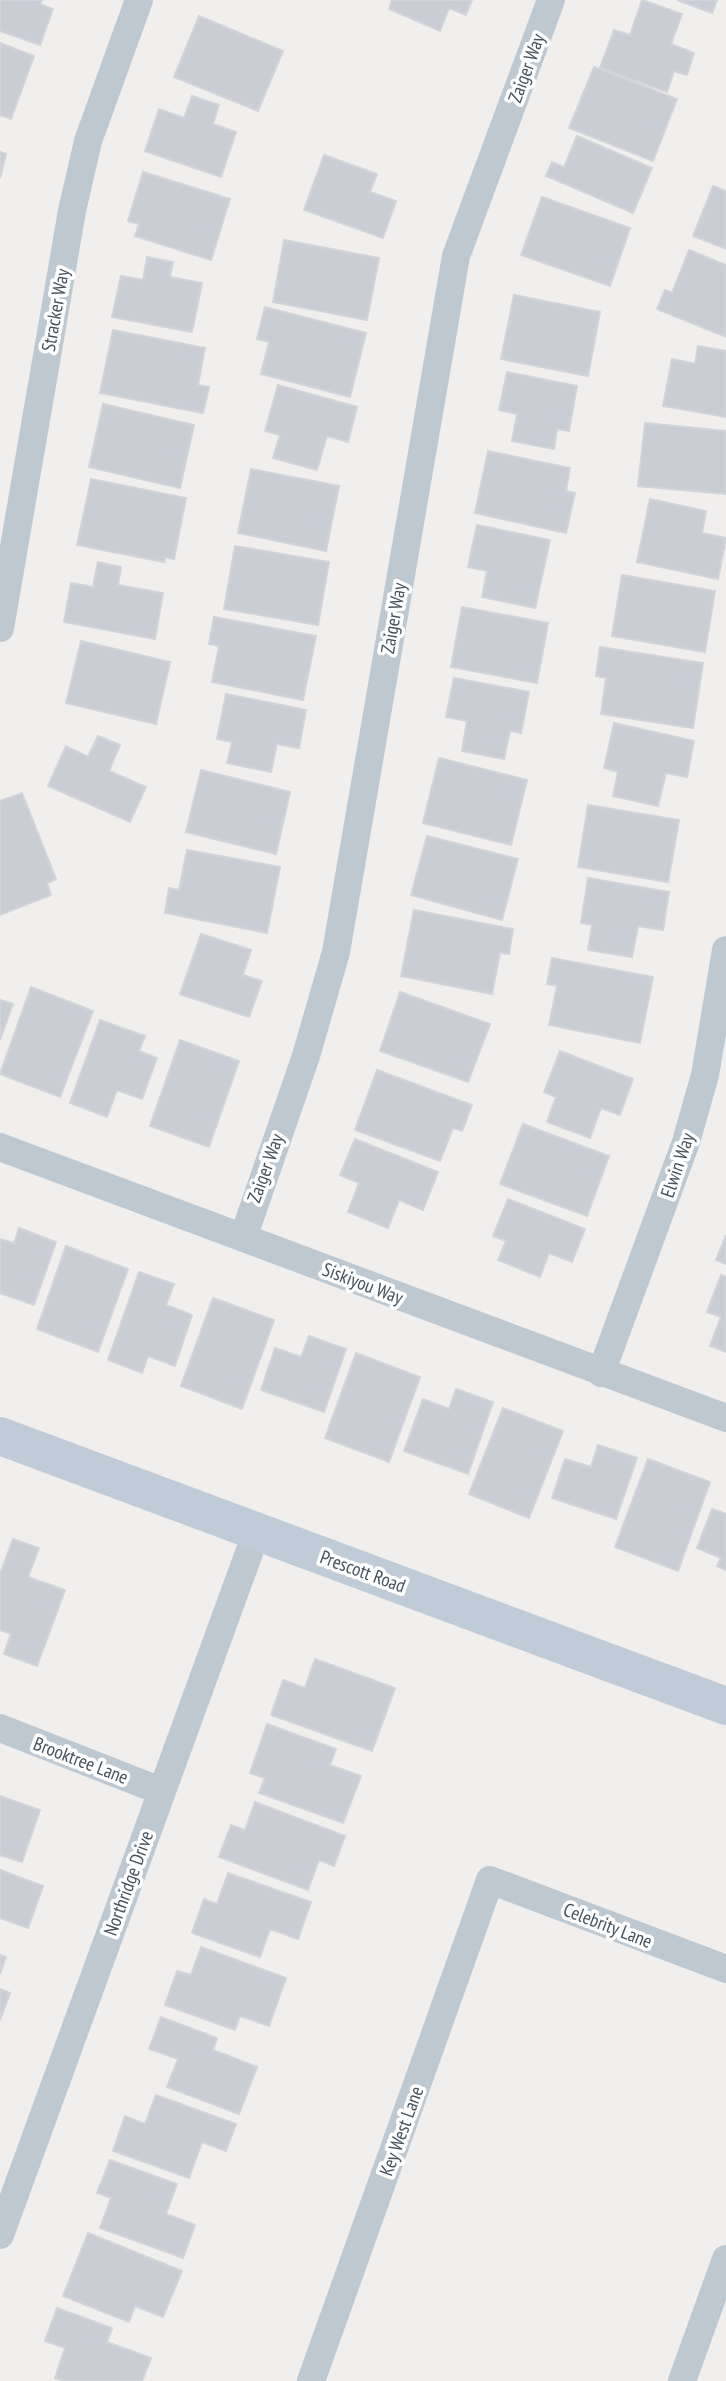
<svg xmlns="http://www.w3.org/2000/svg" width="726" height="2381" font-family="'PT Sans Narrow',sans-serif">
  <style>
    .building { fill: #cacdd3; stroke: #d2d4da; stroke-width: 2 }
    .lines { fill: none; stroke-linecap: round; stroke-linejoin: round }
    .street { stroke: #bec8d1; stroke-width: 28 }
    .secondary { stroke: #c0cbd8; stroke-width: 38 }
    .labels { text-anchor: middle; stroke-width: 7; stroke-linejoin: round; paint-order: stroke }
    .street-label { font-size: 19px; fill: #45515c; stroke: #fff }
  </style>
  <rect width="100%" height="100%" fill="#f1eeee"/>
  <path class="building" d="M 0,0 L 42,0 L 40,4 L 53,9 L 40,45 L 0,31 Z
    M 392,0 L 472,0 L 466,15 L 449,8 L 440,31 L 389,9 Z
    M 642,0 L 682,14 L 671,44 L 694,53 L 687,75 L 674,71 L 667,92 L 600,68 L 614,30 L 630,35 Z
    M 677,0 L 717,0 L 712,13 Z
    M 199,16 L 283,51 L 258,111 L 174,77 Z
    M 0,43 L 34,56 L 11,119 L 0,115 Z
    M 594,67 L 677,99 L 653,161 L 569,128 Z
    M 192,96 L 219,105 L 213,124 L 236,132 L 221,177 L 145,151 L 159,109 L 184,118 Z
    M 577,136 L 652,168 L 633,213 L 546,176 L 552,162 L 564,167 Z
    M 0,152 L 6,154 L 0,178 Z
    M 324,155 L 377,174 L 370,192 L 396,201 L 383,238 L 304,210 Z
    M 143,172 L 230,199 L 211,260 L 135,236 L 139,224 L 128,221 Z
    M 713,186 L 726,191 L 726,249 L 693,236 Z
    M 542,197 L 630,228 L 610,286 L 521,255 Z
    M 284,240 L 379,258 L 367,320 L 273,302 Z
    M 689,250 L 726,265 L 726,337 L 657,309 L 665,290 L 672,293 Z
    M 147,257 L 173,262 L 170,277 L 202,283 L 192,332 L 112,317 L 121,276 L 143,280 Z
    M 514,295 L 600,312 L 588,376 L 501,359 Z
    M 265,307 L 366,333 L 350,397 L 261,374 L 269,342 L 257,339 Z
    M 113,330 L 205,348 L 198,385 L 209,387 L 203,413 L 100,393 Z
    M 698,346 L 726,351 L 726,417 L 663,406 L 672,359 L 695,364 Z
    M 507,372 L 577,386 L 569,431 L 557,429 L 554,449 L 512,441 L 517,414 L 499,410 Z
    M 278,385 L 357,407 L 348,442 L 327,436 L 317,470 L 273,458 L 280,435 L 265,431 Z
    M 103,404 L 194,425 L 180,488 L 89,467 Z
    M 645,423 L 726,431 L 726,494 L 638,486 Z
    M 488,451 L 570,468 L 566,491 L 575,493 L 566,533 L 475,513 Z
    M 251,469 L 339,486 L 326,551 L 238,533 Z
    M 91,479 L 186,498 L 174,559 L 165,557 L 164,562 L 77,545 Z
    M 650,499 L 706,511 L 702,533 L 726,538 L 718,579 L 637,562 Z
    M 477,525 L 550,540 L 535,608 L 482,597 L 487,571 L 468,567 Z
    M 235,546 L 329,562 L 318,625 L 224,609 Z
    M 98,562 L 121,567 L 118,585 L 163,593 L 155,639 L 64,622 L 71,583 L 93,587 Z
    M 622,575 L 715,591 L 705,652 L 612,636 Z
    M 462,607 L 548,623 L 537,683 L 451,667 Z
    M 214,617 L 316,636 L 303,700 L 212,682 L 219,646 L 209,644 Z
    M 81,641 L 170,662 L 156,724 L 66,703 Z
    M 600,647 L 703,663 L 693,728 L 601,714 L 606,678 L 596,676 Z
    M 454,678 L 529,692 L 521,733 L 510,731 L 504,759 L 462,751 L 467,721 L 446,717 Z
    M 226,694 L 306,710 L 299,748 L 277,744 L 271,772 L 227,763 L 232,742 L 217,739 Z
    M 614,723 L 694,741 L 687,777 L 666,773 L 658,806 L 613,796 L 618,772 L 604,768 Z
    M 98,736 L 120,745 L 109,771 L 146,787 L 130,822 L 48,786 L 66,746 L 88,757 Z
    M 439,758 L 527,780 L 511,845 L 423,823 Z
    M 201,770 L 290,792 L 276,854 L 186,832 Z
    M 22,793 L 56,879 L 47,883 L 51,895 L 0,915 L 0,801 Z
    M 588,805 L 679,820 L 668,882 L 578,867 Z
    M 427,836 L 518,859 L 502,920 L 411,895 Z
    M 187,850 L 280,867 L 267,933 L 165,913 L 169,888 L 179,890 Z
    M 588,878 L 669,892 L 663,930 L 638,926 L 632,957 L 588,950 L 592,925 L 581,923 Z
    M 414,910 L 513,929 L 509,954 L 500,953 L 492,994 L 401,976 Z
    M 201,934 L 251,950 L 243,975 L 262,981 L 249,1017 L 180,994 Z
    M 552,958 L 653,977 L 640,1043 L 549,1025 L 557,986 L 547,984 Z
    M 31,987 L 93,1011 L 60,1097 L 0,1074 Z
    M 400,992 L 490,1024 L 468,1082 L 380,1051 Z
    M 0,1000 L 13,1004 L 0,1040 Z
    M 100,1020 L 145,1036 L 139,1051 L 157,1058 L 142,1099 L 117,1090 L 107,1117 L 70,1103 Z
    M 180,1040 L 239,1061 L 209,1147 L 150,1126 Z
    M 560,1051 L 633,1079 L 620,1115 L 601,1108 L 590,1138 L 547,1122 L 556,1097 L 544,1092 Z
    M 377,1070 L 472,1105 L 462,1131 L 453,1128 L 440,1161 L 355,1130 Z
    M 523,1124 L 609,1156 L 587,1216 L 500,1184 Z
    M 355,1139 L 438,1172 L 423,1210 L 399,1200 L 388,1228 L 348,1212 L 359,1183 L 340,1175 Z
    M 508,1199 L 585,1229 L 572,1262 L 549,1253 L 540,1277 L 498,1260 L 506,1241 L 493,1236 Z
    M 19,1228 L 56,1242 L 34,1305 L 0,1293 L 0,1239 L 14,1243 Z
    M 726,1235 L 726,1264 L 716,1260 Z
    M 66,1246 L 128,1269 L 98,1352 L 37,1329 Z
    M 139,1272 L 174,1284 L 166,1305 L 192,1315 L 175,1366 L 148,1356 L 142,1373 L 108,1360 Z
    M 721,1275 L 726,1277 L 726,1352 L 710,1346 L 721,1317 L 707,1312 Z
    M 213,1298 L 274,1320 L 242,1409 L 181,1386 Z
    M 309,1336 L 346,1349 L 324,1412 L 261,1390 L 275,1348 L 301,1357 Z
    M 356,1353 L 420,1377 L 389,1462 L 325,1438 Z
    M 456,1389 L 493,1402 L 468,1474 L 404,1451 L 423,1399 L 449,1409 Z
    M 503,1408 L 563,1431 L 529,1518 L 469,1494 Z
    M 598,1445 L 637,1458 L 616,1519 L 552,1498 L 565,1459 L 591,1467 Z
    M 648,1459 L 710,1482 L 678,1571 L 615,1547 Z
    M 712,1509 L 726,1514 L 726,1570 L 717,1566 L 721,1558 L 697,1548 Z
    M 13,1539 L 39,1548 L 28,1577 L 65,1590 L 37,1666 L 4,1654 L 11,1634 L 0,1630 L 0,1574 Z
    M 315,1659 L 395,1688 L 372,1751 L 271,1715 L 283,1680 L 305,1688 Z
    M 267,1724 L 336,1749 L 330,1765 L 361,1776 L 343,1823 L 259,1793 L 265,1778 L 250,1773 Z
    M 0,1796 L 40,1810 L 22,1862 L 0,1855 Z
    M 255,1802 L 345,1836 L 334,1866 L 319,1860 L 308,1890 L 219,1857 L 231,1825 L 245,1830 Z
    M 0,1870 L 43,1886 L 28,1928 L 0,1918 Z
    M 228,1873 L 311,1902 L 298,1939 L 270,1929 L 260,1957 L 192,1933 L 204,1899 L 217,1904 Z
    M 201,1947 L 286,1978 L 269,2026 L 240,2016 L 235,2030 L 165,2005 L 177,1971 L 191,1975 Z
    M 0,1955 L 6,1957 L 0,1974 Z
    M 0,1989 L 10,1993 L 0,2020 Z
    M 161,2017 L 217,2038 L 213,2050 L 257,2067 L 239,2114 L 167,2087 L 178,2059 L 149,2049 Z
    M 156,2095 L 236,2124 L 226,2151 L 202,2142 L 189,2178 L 113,2151 L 125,2116 L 145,2124 Z
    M 110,2160 L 177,2184 L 166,2214 L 195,2225 L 183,2258 L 100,2228 L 111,2198 L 97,2193 Z
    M 88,2233 L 182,2271 L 163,2317 L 135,2306 L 129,2322 L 63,2296 Z
    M 57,2308 L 112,2328 L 107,2342 L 151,2358 L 142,2381 L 65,2381 L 55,2378 L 65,2348 L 45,2341 Z"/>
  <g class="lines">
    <path class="street" d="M 0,628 L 72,211 L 88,141 L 139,0
      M 0,1147 L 726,1418
      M 243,1238 L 306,1056 L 336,952 L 456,256 L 551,0
      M 601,1373 L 686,1142 L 705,1075 L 726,950
      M 0,1728 L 161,1791
      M 0,2235 L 257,1531
      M 311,2381 L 490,1880 L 726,1969
      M 682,2381 L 726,2259"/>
    <path class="secondary" d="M 0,1436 L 726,1706"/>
  </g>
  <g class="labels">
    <g class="street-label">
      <text transform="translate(526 68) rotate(-70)" y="7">Zaiger Way</text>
      <text transform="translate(55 310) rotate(-80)" y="7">Stracker Way</text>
      <text transform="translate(393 618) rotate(-80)" y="7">Zaiger Way</text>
      <text transform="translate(677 1165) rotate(-71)" y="7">Elwin Way</text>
      <text transform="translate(265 1168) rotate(-70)" y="7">Zaiger Way</text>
      <text transform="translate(363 1283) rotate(21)" y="7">Siskiyou Way</text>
      <text transform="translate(363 1571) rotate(20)" y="7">Prescott Road</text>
      <text transform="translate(81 1760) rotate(21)" y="7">Brooktree Lane</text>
      <text transform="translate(128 1883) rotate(-70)" y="7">Northridge Drive</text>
      <text transform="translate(608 1925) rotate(21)" y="7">Celebrity Lane</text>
      <text transform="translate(401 2131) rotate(-70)" y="7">Key West Lane</text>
    </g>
  </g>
</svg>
